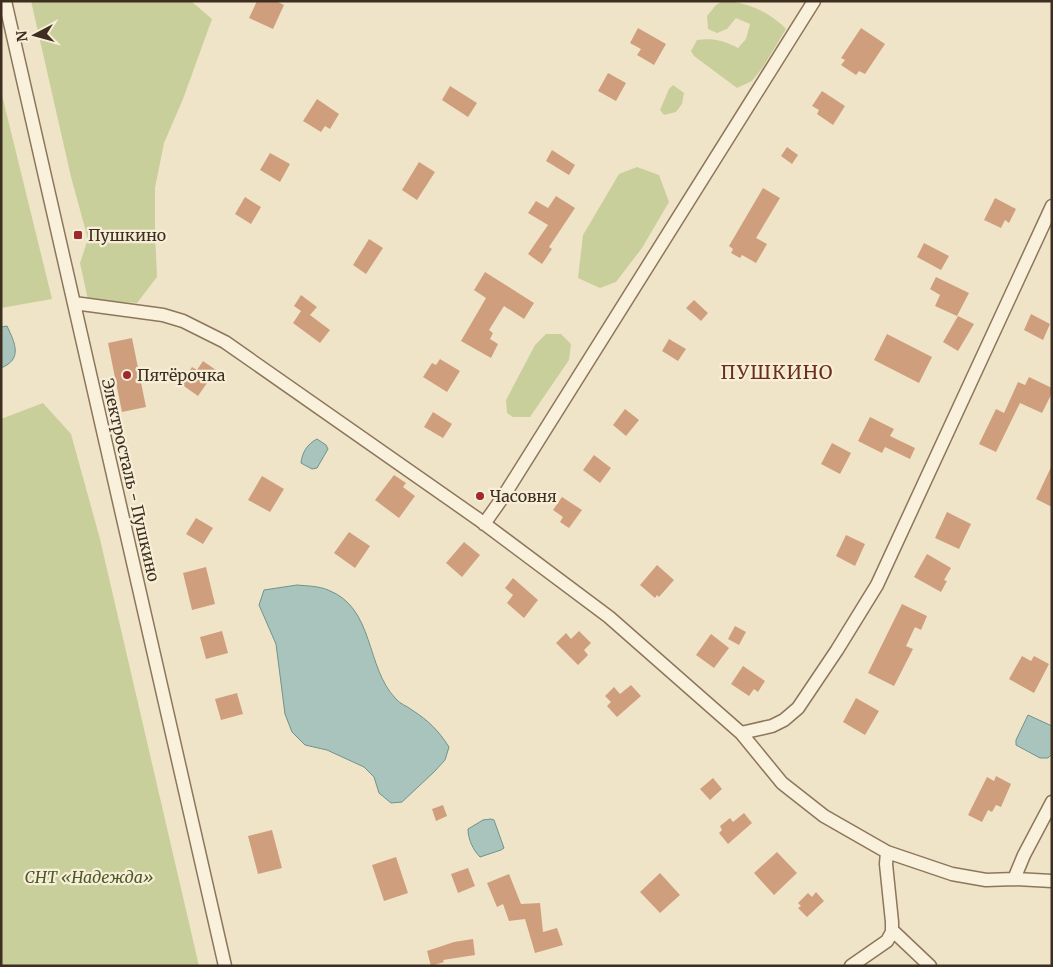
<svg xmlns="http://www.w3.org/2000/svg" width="1053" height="967" font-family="Merriweather,serif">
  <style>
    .green { fill: #c9cf9b }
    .water { fill: #a9c4bc; stroke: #6f938a }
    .building { fill: #cf9f7d }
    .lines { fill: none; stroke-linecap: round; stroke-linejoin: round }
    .minor-casing { stroke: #8d765c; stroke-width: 15 }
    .minor { stroke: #faf1dc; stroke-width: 12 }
    .poi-dot { fill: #9e2a2b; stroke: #f7eed8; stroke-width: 2 }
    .labels { text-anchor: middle; stroke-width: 4.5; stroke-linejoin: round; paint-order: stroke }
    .poi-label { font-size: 16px; fill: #3d2e20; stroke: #f7eed8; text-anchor: start }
    .street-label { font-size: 16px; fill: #3d2e20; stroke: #f7eed8 }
    .park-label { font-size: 16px; font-style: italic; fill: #4d5a26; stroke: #f7eed8 }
    .quarter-label { font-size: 19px; letter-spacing: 1px; fill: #6b2e1e; stroke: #f7eed8 }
  </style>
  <rect width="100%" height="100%" fill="#f0e4c8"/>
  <path class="green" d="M 31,1 L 191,1 L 212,19 L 183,99 L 164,143 L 155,188 L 155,233 L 157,277 L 137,303 L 88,300 L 80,263 L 88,239 L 71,177 Z
    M 723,1 C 745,1 772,13 786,29 L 763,67 L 752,81 L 737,88 L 694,56 L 691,51 L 697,40 C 714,38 722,40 738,48 L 746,39 L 750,24 L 736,18 L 727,29 L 717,33 L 708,29 L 707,16 L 716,5 Z
    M 673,85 L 684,93 L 682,104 L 676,112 L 664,115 L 660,110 L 669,89 Z
    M 1,91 L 52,299 L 1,308 Z
    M 637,167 L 659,175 L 669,202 L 642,248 L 616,282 L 600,288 L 578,278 L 583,235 L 619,174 Z
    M 546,334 L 561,334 L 571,344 L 569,360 L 530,417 L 513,417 L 507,413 L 506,400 L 535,345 Z
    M 43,403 L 71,434 L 100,539 L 199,966 L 1,966 L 1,419 Z"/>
  <path class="water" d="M 7,326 C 15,343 23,359 1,368 L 1,327 Z
    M 317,439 L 326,445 L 328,449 L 317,468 L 312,469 L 301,463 C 302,453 307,444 317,439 Z
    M 297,585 C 307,586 319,586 328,590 C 375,608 365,667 396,699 C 400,704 407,706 412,710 C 429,721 438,730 449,747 L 445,760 L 434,772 L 402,802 L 391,803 L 379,793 L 374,777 L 364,767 L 327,750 L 305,745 L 292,732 L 285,714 L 276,644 L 259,605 L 264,590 Z
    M 1028,715 L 1052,726 L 1052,754 L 1048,758 L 1040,758 L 1016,745 L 1016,740 Z
    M 491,819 L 494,820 L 504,848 L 501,850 L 480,857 C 473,850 468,839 468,829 L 483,820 Z"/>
  <path class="building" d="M 257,1 L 276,1 L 284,5 L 273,29 L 249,18 Z
    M 638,28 L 666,44 L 654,65 L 637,55 L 641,49 L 630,43 Z
    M 861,28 L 885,44 L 865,74 L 859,71 L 856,75 L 841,65 L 845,60 L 841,58 Z
    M 608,73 L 626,83 L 616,101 L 598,91 Z
    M 450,86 L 477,103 L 468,117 L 442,100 Z
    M 822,91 L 845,106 L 833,125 L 817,114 L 819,110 L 812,106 Z
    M 317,99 L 339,114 L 330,129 L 325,126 L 321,132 L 303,121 Z
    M 787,147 L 798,155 L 792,164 L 781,156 Z
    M 552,150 L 575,165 L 569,175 L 546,161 Z
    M 270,153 L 290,164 L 280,182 L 260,170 Z
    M 419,162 L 435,172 L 417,200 L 402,190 Z
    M 763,188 L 780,198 L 756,238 L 767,244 L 756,263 L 742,255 L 740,258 L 731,253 L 733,249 L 729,246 Z
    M 556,196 L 575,208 L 549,247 L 552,249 L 542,264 L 528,254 L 548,225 L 528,213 L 536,201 L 548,208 Z
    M 245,197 L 261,207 L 251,224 L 235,214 Z
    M 995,198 L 1016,209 L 1009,223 L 1005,220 L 1001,228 L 984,220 Z
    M 369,239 L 383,248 L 366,274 L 353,265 Z
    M 924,243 L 949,256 L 941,270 L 917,257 Z
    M 485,272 L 534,303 L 524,319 L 504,306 L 489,330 L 493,333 L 490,339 L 498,344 L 491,358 L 461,341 L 486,298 L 474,290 Z
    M 936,277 L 969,293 L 957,316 L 935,306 L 940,295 L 930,289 Z
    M 301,295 L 317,307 L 310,315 L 330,330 L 320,343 L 293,323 L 301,311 L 294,306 Z
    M 694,300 L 708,313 L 701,321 L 686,308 Z
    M 1031,314 L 1050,324 L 1043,340 L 1024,330 Z
    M 958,316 L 974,324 L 958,351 L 943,342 Z
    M 887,334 L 932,357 L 919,383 L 874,360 Z
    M 132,338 L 146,407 L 122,412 L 108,343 Z
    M 669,339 L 686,349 L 678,361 L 662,351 Z
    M 440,359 L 460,371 L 447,392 L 423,377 L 432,363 L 436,365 Z
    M 203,361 L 216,370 L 198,396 L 181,384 L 192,367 L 197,370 Z
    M 1029,377 L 1052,388 L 1052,393 L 1042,413 L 1020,403 L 996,452 L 979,444 L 996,409 L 1004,413 L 1018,382 L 1025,385 Z
    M 625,409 L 639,420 L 626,436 L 613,425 Z
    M 433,412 L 452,424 L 443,438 L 424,427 Z
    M 870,417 L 894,429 L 890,436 L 915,448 L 910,459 L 885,447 L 882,453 L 858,441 Z
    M 832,443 L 851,453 L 840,474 L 821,464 Z
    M 594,455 L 611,468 L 600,483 L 583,470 Z
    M 1052,465 L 1052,507 L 1036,499 Z
    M 394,475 L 406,483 L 403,487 L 415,496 L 399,518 L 375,500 Z
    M 262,476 L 284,489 L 270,512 L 248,500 Z
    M 562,497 L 582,510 L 569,528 L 560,522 L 563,517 L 553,510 Z
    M 947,512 L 971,524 L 959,549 L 935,538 Z
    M 196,518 L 213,528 L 203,544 L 186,534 Z
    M 349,532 L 370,546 L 355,568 L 334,553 Z
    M 846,535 L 865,544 L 855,566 L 836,556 Z
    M 464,542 L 480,555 L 462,577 L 446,563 Z
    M 927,554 L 951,568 L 944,580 L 947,581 L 941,592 L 914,577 Z
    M 657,565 L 674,580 L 659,597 L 657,595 L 655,598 L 640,585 Z
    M 206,567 L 215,604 L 192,610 L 183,573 Z
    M 513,578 L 538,600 L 524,618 L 507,603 L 513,595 L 505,588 Z
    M 902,604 L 927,616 L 921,630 L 915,627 L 906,646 L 913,649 L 894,686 L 868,673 Z
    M 735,626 L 746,632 L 739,645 L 728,639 Z
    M 222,631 L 228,653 L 206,659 L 200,637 Z
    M 579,631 L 591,643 L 584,650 L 588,655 L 578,665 L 556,643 L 566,633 L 571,639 Z
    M 711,634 L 729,648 L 714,668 L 696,655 Z
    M 1022,656 L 1031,661 L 1034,656 L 1049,664 L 1034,693 L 1009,679 Z
    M 743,666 L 765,681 L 758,692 L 754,689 L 749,696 L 731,684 Z
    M 631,685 L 641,696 L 617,717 L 607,706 L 611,702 L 605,696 L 614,687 L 620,694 Z
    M 237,693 L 243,714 L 221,720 L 215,699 Z
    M 856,698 L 879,711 L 865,735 L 843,722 Z
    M 996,776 L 1011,784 L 1001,807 L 996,805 L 992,812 L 988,810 L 982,822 L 968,815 L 987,777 L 994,781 Z
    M 713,778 L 722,789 L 710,800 L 700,789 Z
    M 443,805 L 447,816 L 436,821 L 432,809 Z
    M 744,813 L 752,823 L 728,844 L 719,833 L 722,830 L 720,826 L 730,818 L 733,822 Z
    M 272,830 L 282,868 L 258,874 L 248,836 Z
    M 777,852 L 797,873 L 774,895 L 754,873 Z
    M 396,857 L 408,893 L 384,901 L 372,865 Z
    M 468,868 L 475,886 L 458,893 L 451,874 Z
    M 660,873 L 680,895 L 660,913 L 640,892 Z
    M 509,874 L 521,904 L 540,903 L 543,932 L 557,928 L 563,945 L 535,953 L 525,919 L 509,921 L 503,904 L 497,907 L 487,883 Z
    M 816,892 L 824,901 L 807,917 L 798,908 L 801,906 L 798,903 L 808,893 L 812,897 Z
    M 473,939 L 475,955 L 443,960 L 444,962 L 431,966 L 427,951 L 454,942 Z"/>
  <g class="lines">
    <defs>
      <path id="minor" d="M 5,1 L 225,966
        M 74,303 L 163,315 L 183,321 L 225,342 L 478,519 L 609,617 L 741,733 L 782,783 L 824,816 L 887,852 L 952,874 L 986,880 L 1014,879 L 1052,881
        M 484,524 L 503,497 L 814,1
        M 741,733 L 772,726 L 784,720 L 798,708 L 837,650 L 877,585 L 1052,206
        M 1014,879 L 1024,855 L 1052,802
        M 892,930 L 930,966
        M 851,966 L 887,941 L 892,932 L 892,922 L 886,864 L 887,852"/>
    </defs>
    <use href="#minor" class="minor-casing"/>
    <use href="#minor" class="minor"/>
  </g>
  <g class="poi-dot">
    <rect x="73" y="230" width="10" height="10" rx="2.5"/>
    <circle cx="127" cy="375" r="5"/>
    <circle cx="480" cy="496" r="5"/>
  </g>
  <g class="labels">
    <g class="poi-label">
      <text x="88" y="241">Пушкино</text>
      <text x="137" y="381">Пятёрочка</text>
      <text x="490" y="502">Часовня</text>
    </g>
    <g class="street-label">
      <text transform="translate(131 480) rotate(77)" y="6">Электросталь - Пушкино</text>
    </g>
    <g class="park-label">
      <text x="89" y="883">СНТ «Надежда»</text>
    </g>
    <g class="quarter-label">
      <text x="777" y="379">ПУШКИНО</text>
    </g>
  </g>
  <rect width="1053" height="967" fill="none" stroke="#3d2e20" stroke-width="5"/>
  <g transform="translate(35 35) rotate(264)" stroke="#f7eed8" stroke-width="4" paint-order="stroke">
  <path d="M0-4L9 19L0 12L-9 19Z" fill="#3d2e20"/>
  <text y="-8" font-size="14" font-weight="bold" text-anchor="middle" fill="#3d2e20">N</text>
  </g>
</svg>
